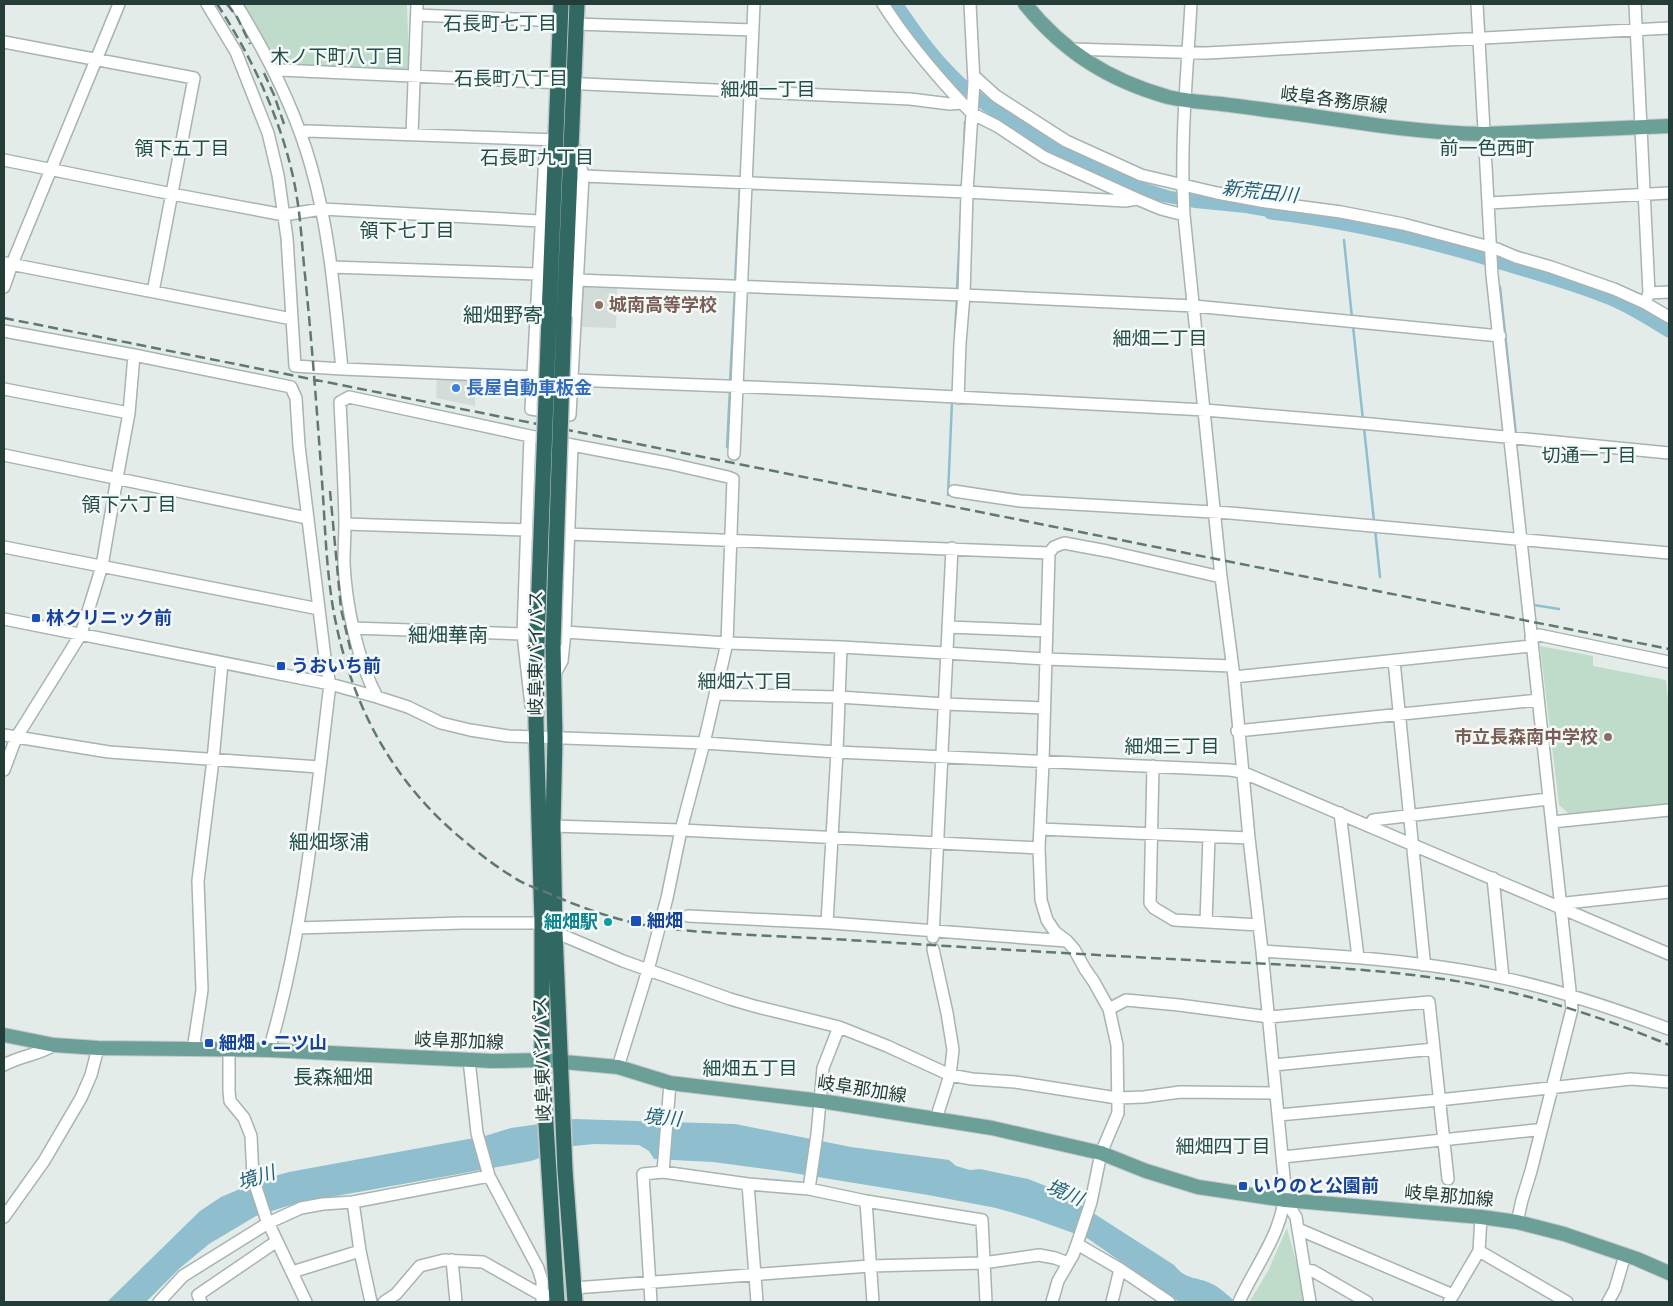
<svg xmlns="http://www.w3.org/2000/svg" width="1673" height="1306" font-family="'Public Sans','Noto Sans JP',sans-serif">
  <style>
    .built { fill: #d2dcd8 }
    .green { fill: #bedcc9 }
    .water { fill: #8fbece }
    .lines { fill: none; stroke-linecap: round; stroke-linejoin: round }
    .stream { stroke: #8fbece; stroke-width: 2.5 }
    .river { stroke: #8fbece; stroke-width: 15 }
    .minor-casing { stroke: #a7b4b1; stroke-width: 14 }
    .major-casing { stroke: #c2c9c8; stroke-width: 16 }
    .highway-casing { stroke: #c2c9c8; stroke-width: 18 }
    .minor { stroke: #fff; stroke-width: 11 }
    .major { stroke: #6b9f97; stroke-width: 14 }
    .highway { stroke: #316862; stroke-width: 15 }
    .rail { stroke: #5f7874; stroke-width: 2.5; stroke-dasharray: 10 5; stroke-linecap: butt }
    .highway-bridge-casing { stroke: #c2c9c8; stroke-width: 18; stroke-linecap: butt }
    .highway-bridge { stroke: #316862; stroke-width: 15 }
    .education-dot { fill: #8d6e63; stroke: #f4f9f7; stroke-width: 2 }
    .shop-dot { fill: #3f7fe0; stroke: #f4f9f7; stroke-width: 2 }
    .transit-dot { fill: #1a4fb4; stroke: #f4f9f7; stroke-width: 2 }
    .culture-dot { fill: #0f9aa8; stroke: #f4f9f7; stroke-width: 2 }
    .labels { text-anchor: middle; stroke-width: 5; stroke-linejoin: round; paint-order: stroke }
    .street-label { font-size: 18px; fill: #243d39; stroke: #f4f9f7 }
    .education-label { font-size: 18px; font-weight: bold; fill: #785e54; stroke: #f4f9f7; text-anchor: start }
    .shop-label { font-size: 18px; font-weight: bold; fill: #366cbe; stroke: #f4f9f7; text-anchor: start }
    .transit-label { font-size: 18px; font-weight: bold; fill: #164399; stroke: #f4f9f7; text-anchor: start }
    .culture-label { font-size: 18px; font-weight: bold; fill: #0d838f; stroke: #f4f9f7; text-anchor: end }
    .neighbourhood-label { font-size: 19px; fill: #214e47; stroke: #f4f9f7 }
    .water-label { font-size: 19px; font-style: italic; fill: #216076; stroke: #f4f9f7 }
    .quarter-label { font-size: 20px; fill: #214e47; stroke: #f4f9f7 }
  </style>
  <rect width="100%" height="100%" fill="#e4ece9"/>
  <path class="built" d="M 582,283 L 617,284 L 616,328 L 581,327 Z
    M 437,377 L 476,378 L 475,406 L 436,398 Z"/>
  <path class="green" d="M 239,4 L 407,4 L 409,71 L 276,64 Z
    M 1540,646 L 1593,656 L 1593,666 L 1666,680 L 1669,711 L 1669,804 L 1569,814 L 1559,805 Z
    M 1287,1228 L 1298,1269 L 1304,1302 L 1252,1302 L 1250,1301 L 1268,1271 Z"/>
  <path class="water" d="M 889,4 L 904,4 C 920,27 936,50 956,70 C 974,89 998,105 1020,119 C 1066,148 1119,176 1171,191 L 1292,210 L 1290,221 L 1245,213 L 1195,208 L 1158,201 L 1094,174 L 1048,152 L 982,110 L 958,90 L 917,46 Z
    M 574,1119 L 735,1124 L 851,1147 L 949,1160 L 956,1166 L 970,1170 L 980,1169 L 1028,1179 L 1059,1191 L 1174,1265 C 1186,1280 1194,1276 1210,1283 C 1220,1287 1228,1296 1236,1302 L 1179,1302 L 1087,1238 L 1034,1219 L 996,1208 L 928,1195 L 781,1171 L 713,1162 L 654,1159 L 649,1151 L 639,1145 L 594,1144 L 574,1146 L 531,1161 L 297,1203 L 256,1216 L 209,1244 L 180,1268 L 146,1302 L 107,1302 L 200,1211 L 221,1197 L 264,1179 L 289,1172 L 485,1136 L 511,1128 Z"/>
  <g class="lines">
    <path class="stream" d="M 963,170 L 965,122
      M 1344,240 L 1352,318
      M 735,283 L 740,187
      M 1500,287 L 1516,435
      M 957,290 L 961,213
      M 1353,326 L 1363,420
      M 955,333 L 957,298
      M 730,383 L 735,289
      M 1364,428 L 1374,521
      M 1516,443 L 1523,512
      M 727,447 L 730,389
      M 948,495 L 952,401
      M 1375,529 L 1380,577
      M 1532,599 L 1534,605 L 1559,609"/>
    <path class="river" d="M 1271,212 C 1350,221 1425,239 1501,262 C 1536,273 1572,282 1606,296 C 1628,304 1649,318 1669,330"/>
    <defs>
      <path id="minor" d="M 207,4 L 236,52 L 268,133 L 278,175 L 287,238 L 295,366 L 342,369
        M 236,4 C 267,54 295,109 311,166 C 330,232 335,301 342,369 L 533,377
        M 883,4 C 906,40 933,72 962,103
        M 1191,4 C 1187,74 1180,144 1184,215 L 1221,577 L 1234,677 L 1249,838 L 1262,951 L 1285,1187 C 1285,1230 1256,1264 1239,1302
        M 1477,4 L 1492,275 L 1572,1009 L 1531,1171 L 1522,1200 L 1517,1222
        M 1635,4 L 1649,293 L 1669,292
        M 417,15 L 560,21
        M 576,24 L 753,30
        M 4,42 L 194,78 L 153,292
        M 1070,49 L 1207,53 L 1669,28
        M 274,71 L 280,70 L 910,99 L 950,104 L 962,103 L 973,114 L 997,126 L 1044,157 L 1137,199
        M 974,76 L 996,96 L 1066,141 L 1141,175 L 1217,193 L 1266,202 L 1341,212 L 1403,224 L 1497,249 L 1516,257 L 1551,267 L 1614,289 L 1645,303 L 1649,293
        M 301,132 L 307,131 L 557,140
        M 412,134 L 417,4
        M 557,140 L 545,156 L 531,409 L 570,415 L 583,176 L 577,153 L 572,143
        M 4,160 L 172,194 L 284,215 L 322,209 L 540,221
        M 583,176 L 967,192 L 1125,201 L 1137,199 L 1161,209 L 1184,215
        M 1489,203 L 1669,193
        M 5,263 L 292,319
        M 331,267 L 537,274
        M 577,280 L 964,295 L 1194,306 L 1500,336
        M 4,287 L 12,264 L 119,4
        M 1645,303 L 1669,317
        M 4,331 L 134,355 L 291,387 L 296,398 L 299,446 L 326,666 L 330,684 C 315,807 304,932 269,1050
        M 573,380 L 824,390 L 1205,410 L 1371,424 L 1669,453
        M 4,389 L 129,413
        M 958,398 L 960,343 L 964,295 L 967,192 L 974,82 L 970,4
        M 572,445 L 667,463 L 728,477 L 733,479 L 727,643 L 704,743 L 681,830 L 667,898 L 648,970 L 618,1067
        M 734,454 L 754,4
        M 4,455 L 307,518
        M 954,491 L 1020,501 L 1230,513 L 1669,553
        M 345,524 L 527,530
        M 568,534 L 1049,553
        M 4,547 L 319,609
        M 4,619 L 330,684 L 377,697 L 408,707 L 441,723 L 470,730 L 508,736 L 704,743 L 837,752 L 1230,770 L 1242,772 L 1669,954
        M 948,627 L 1047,631
        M 353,628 L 523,634
        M 565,632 L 727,643 L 841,647 L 1046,659 L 1232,666
        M 1531,638 L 1539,635 L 1669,662
        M 1394,661 L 1424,959 L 1423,965
        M 1234,677 L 1531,646
        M 715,694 L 839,697 L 945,704 L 1044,708
        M 377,697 C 357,659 346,605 344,563 C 344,549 345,535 345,521 C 344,481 342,442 340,402 L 349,397 L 530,436
        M 531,706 L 523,634 L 530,436 L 572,445 L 565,632 L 562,661 L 554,675
        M 1237,731 L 1538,700
        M 4,735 L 109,752 L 319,767
        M 1153,766 L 1150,903 L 1154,908 L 1174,920 L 1259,925
        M 4,770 L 16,738 L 81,634 L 102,566 L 117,478 L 129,413 L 134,355
        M 1340,813 L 1358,957
        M 1552,822 L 1669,810
        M 553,826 L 681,830 L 1039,848
        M 1370,826 L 1373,820 L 1548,799
        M 1040,829 L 1249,838
        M 1493,878 L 1503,978
        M 1560,907 L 1566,903 L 1669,892
        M 688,916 L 831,923 L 1067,941
        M 1206,922 L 1209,837
        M 827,923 L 837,752 L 841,647
        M 297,928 L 462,923 L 542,923
        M 555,932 L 623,961 L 730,999 L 754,1006 L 839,1027 L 887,1046 L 950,1075 L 972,1079 L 1015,1082 L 1117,1098 L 1144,1097 L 1180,1092 L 1276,1093
        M 933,937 L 952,548
        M 933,949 L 947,1013 L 953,1050 L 950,1075 L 936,1119
        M 1262,951 C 1343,956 1424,961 1503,978 C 1560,990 1615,1009 1669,1029
        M 1109,1009 L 1126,1000 L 1179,1005 L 1269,1017 L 1429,1002 L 1448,1179
        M 193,1050 L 202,990 L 198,881 L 213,760 L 222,663
        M 229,1050 L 229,1091 L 230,1101 L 244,1118 L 251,1136 L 253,1178 L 266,1218 L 306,1302
        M 469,1060 L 477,1133 L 489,1176 L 538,1268 L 542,1281 L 542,1302
        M 4,1065 C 22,1055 36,1056 54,1045
        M 1274,1065 L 1434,1049
        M 1279,1115 L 1439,1100 L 1631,1079 L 1669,1082
        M 1283,1157 L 1536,1130 L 1541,1131
        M 663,1172 L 670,1083
        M 748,1184 L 757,1302
        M 809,1189 L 817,1134 L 823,1068 L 839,1027
        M 1285,1200 L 1296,1217 L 1310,1302
        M 866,1201 L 982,1220 L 986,1302
        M 353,1202 L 360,1251 L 371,1302
        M 4,1217 L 44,1161 L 81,1098 L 91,1075 L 98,1048
        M 1298,1229 L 1453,1295
        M 1077,1244 L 1120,1269 L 1169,1302
        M 1479,1251 L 1567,1302
        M 452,1260 L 456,1302
        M 1305,1270 L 1313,1271 L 1367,1302
        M 292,1272 L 360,1251
        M 574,1288 L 870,1266 L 983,1263 L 1039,1255 L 1055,1258 L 1068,1263
        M 159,1302 L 183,1276 L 268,1223 L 301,1208 L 323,1204 L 353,1202 L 489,1176
        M 201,1302 L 198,1295 L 277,1241
        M 384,1302 L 396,1294 L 420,1266 L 444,1260 L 483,1262 L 543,1296 L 547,1295
        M 651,1302 L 643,1174 L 663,1172 L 748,1184 L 809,1189 L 866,1201 L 873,1302
        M 1052,1302 L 1058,1281 L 1073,1255 L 1077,1244 L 1091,1202 L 1101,1153 L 1118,1113 L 1117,1045 L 1109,1009 L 1094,982 L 1085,969 L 1074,949 L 1067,941 L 1055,932 L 1047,920 L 1041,900 L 1039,848 L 1043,762 L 1049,553 L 1054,547 L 1064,543 L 1107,551 L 1221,577
        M 1112,1302 L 1120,1269
        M 1449,1302 L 1479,1251 L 1481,1217
        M 1608,1302 L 1615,1289 L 1625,1255"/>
      <path id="major" d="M 1025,4 C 1064,52 1108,80 1168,97 C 1185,101 1203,102 1221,104 C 1247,107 1273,111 1299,114 C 1360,123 1422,133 1484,134 L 1669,126
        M 4,1035 L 54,1045 L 98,1048 L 269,1050 L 492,1061 L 542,1060 L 618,1067 L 670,1083 L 821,1101 L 992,1128 L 1101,1153 L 1146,1171 L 1198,1187 L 1285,1200 L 1481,1217 L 1517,1222 L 1564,1234 L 1637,1259 L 1669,1273"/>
      <path id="highway" d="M 549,317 L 561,4
        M 564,317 L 577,4
        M 537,642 L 536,722 L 542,923 L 542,1060 L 557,1302
        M 553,645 L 555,738 L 553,826 L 555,932 L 565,1170 L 575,1302"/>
    </defs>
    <use href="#minor" class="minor-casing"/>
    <use href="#major" class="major-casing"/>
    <use href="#highway" class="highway-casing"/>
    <use href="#minor" class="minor"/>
    <use href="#major" class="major"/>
    <use href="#highway" class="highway"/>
    <path class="rail" d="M 217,4 C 253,58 285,128 296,192 C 301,220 302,248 305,275 C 312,344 317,412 322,481 C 325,523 326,566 333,608 C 350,704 392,783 468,844 C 482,856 497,867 513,877 C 522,883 533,887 543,891 C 579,907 615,920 654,927 C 718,935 784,936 849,940 C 963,947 1076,954 1189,960 C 1280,965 1372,967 1462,982 C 1533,995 1603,1017 1669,1045
      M 227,4 L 237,17 L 250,44
      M 264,73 L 274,95 L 284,124
      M 4,318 L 1669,649
      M 330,491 L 341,609 L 355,669"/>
    <defs>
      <path id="highway-bridge" d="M 537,642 L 549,317
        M 553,645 L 564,317"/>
    </defs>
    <use href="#highway-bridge" class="highway-bridge-casing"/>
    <use href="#highway-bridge" class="highway-bridge"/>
  </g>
  <g class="education-dot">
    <circle cx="599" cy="305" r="5"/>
    <circle cx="1608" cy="737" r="5"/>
  </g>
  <circle class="shop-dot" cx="456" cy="388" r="5"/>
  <g class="transit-dot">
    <rect x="31" y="613" width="10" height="10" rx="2.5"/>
    <rect x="276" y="661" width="10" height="10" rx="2.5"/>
    <rect x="630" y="915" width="12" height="12" rx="2.5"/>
    <rect x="204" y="1038" width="10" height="10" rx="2.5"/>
    <rect x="1238" y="1181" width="10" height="10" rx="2.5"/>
  </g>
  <circle class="culture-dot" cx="608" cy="922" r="5"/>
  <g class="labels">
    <g class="street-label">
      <text transform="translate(1334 100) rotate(7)" y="6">岐阜各務原線</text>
      <text transform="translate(536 653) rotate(-90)" y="6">岐阜東バイパス</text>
      <text transform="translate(459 1041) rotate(2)" y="6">岐阜那加線</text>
      <text transform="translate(542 1059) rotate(-92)" y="6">岐阜東バイパス</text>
      <text transform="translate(862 1089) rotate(9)" y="6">岐阜那加線</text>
      <text transform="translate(1449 1196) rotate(5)" y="6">岐阜那加線</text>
    </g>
    <g class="education-label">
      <text x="609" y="311">城南高等学校</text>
      <text x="1598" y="743" text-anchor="end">市立長森南中学校</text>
    </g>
    <g class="shop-label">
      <text x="466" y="394">長屋自動車板金</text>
    </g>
    <g class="transit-label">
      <text x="46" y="624">林クリニック前</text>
      <text x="291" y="672">うおいち前</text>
      <text x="647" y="927">細畑</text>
      <text x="219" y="1049">細畑・二ツ山</text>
      <text x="1253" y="1192">いりのと公園前</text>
    </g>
    <g class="culture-label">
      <text x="598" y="928">細畑駅</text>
    </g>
    <g class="neighbourhood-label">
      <text x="500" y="30">石長町七丁目</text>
      <text x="337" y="63">木ノ下町八丁目</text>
      <text x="511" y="85">石長町八丁目</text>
      <text x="768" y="96">細畑一丁目</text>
      <text x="182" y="155">領下五丁目</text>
      <text x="1487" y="155">前一色西町</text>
      <text x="537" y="164">石長町九丁目</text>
      <text x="407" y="237">領下七丁目</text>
      <text x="1160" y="345">細畑二丁目</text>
      <text x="1589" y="462">切通一丁目</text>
      <text x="129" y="511">領下六丁目</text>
      <text x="745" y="688">細畑六丁目</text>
      <text x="1172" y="753">細畑三丁目</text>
      <text x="750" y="1075">細畑五丁目</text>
      <text x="1223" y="1153">細畑四丁目</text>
    </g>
    <g class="water-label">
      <text transform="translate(1260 191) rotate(6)" y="7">新荒田川</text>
      <text transform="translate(662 1117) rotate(5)" y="7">境川</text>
      <text transform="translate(256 1177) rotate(-18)" y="7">境川</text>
      <text transform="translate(1065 1192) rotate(23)" y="7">境川</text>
    </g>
    <g class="quarter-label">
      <text x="503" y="322">細畑野寄</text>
      <text x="448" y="642">細畑華南</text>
      <text x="329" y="849">細畑塚浦</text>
      <text x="333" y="1084">長森細畑</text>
    </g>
  </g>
  <rect width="1673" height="1306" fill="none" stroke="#243d39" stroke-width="10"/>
</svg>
